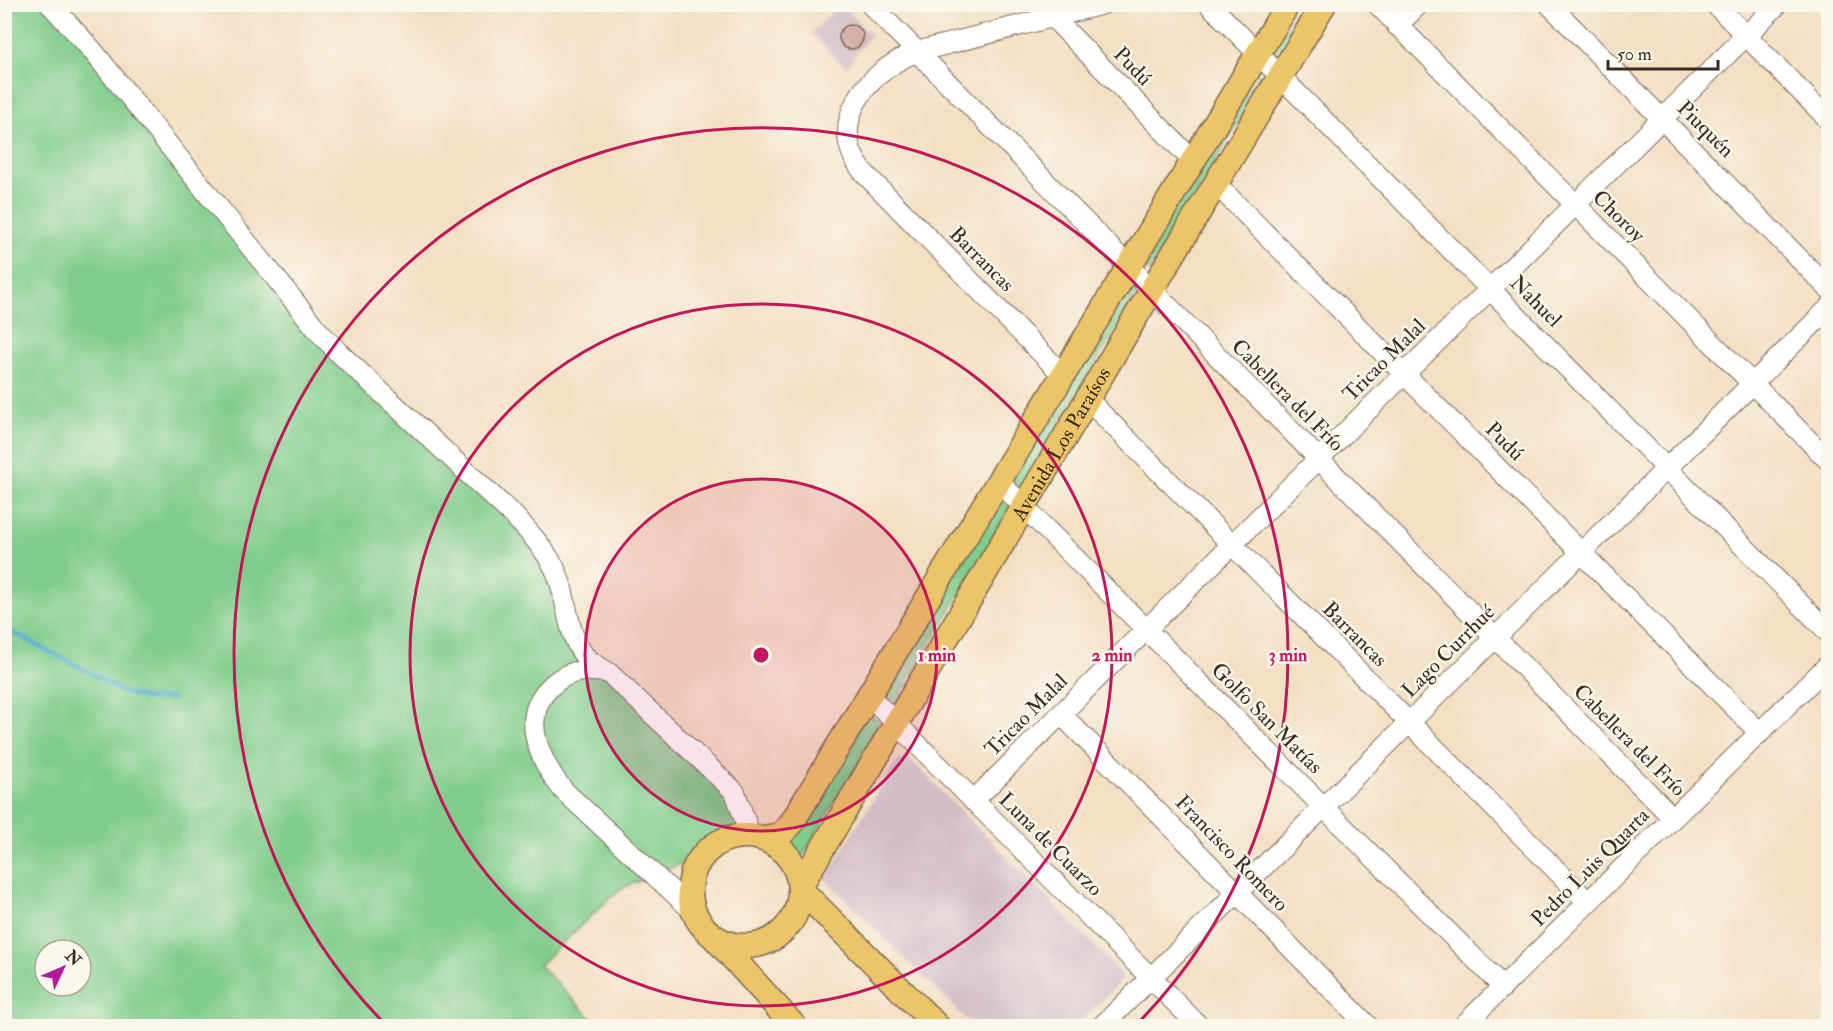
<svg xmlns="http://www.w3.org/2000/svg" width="1833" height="1031" font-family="'IM FELL Double Pica',serif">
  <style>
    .industrial { fill: #d2bdc7 }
    .green { fill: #7fcc8b; stroke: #5d7b54; stroke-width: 1.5; fill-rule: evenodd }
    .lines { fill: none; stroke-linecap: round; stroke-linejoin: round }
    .stream { stroke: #4daecc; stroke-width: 4.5 }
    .building { fill: #d2a098 }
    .minor-casing { stroke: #7b6957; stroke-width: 22 }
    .major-casing { stroke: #7b6957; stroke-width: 27 }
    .minor { stroke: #fff; stroke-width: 20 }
    .major { stroke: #edc569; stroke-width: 24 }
    .ring { fill: none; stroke: #c2185b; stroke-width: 3 }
    .labels { text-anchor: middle; stroke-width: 5; stroke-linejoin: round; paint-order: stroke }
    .street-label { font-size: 21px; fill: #3b2a1e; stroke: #fbf7ec }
    .centre { fill: #c2185b; stroke: #fbf7ec; stroke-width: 3 }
    .ring-label { font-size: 18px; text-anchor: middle; font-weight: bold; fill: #c2185b; stroke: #fbf7ec; stroke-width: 5; stroke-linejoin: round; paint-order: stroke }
  </style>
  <rect width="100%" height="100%" fill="#fbf7ec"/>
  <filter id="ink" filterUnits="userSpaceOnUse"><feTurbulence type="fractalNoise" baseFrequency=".0167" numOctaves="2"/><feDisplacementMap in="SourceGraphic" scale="12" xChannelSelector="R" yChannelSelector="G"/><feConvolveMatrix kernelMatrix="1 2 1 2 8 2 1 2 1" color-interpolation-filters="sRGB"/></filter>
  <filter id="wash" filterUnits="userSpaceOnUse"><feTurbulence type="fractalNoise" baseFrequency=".008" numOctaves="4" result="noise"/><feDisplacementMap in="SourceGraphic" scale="24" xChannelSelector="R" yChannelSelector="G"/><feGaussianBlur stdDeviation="1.35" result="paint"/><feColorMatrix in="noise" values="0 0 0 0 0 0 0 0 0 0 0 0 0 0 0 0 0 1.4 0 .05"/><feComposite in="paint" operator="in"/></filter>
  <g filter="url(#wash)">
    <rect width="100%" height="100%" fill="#f3dfc2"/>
    <path class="industrial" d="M 841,4 L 871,35 L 846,68 L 811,33 L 839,5 Z
      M 909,758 L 1121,973 L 1121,981 L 1075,1026 L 973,1026 L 825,879 L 897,760 Z"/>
    <path class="green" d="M 50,4 L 319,332 L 530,533 L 577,642 L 735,792 L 750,835 L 620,889 L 539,965 L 599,1026 L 5,1026 L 4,5 ZM 45,950 L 81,950 L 81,986 L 45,986 Z
      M 1299,5 L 1311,5 L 1280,54 L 1274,56 L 1271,54 Z
      M 1259,73 L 1264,76 L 1263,82 L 1151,270 L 1145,270 L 1141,260 Z
      M 1129,286 L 1134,288 L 1138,292 L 1022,487 L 1017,486 L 1012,479 Z
      M 1000,502 L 1006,504 L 1010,508 L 897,701 L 888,700 L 884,692 L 997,503 Z
      M 867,716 L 875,718 L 879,721 L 878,731 L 801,858 L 785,843 Z"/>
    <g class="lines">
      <path class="stream" d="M 4,628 L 93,674 L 122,692 L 147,699 L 173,698"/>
    </g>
    <g id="blocks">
      <path class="building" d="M839 37a12 12 0 1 1 24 0a12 12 0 1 1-24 0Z"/>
    </g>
  </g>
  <g filter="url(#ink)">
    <use href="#blocks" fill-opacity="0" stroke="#7b6957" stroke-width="1.5"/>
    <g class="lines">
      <defs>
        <path id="minor" d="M 50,4 L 92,50 L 319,332 L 338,352 L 515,517 C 530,533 545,549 555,569 C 568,595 565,629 583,654 C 589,662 600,667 609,673 L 735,792 L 750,835
          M 870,4 L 1673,818
          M 1040,4 L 1193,161
          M 1209,4 L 1828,632
          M 1377,4 L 1828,460
          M 1549,4 L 1828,288
          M 1715,4 L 1828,119
          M 1397,26 L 1419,4
          M 1216,184 L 1760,733
          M 1063,375 L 866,175 C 822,126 866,72 916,52 L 1103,4
          M 1087,399 L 1588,902
          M 999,482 L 1503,987
          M 606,672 C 599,672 590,670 583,671 C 570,672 558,679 550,687 C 518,718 541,762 563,790 L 694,912
          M 869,696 L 1199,1026
          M 1061,714 L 1368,1026
          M 973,801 L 1778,4
          M 1102,1026 L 1828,309
          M 1463,1026 L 1828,665"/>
        <g id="major">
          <circle cx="745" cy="891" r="55"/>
          <path d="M 763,838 L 780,835 L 791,824 L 1288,4"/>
          <path id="s1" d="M 801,885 L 1151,291 L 1324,4"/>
          <path d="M 801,890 L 937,1026"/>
          <path d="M 714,937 L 794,1026"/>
        </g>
      </defs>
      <use href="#minor" class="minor-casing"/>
      <use href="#major" class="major-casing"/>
      <use href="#minor" class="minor"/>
      <use href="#major" class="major"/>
    </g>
  </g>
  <circle cx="761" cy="655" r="176" fill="#c2185b" fill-opacity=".12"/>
  <g class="ring">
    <circle cx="761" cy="655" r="176"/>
    <circle cx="761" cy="655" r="351"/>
    <path d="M385 1024A527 527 0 1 1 1137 1024"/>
  </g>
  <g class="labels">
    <g class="street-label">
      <text transform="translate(1133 66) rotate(46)" y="7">Pudú</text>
      <text transform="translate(1706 129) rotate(45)" y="7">Piuquén</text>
      <text transform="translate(1619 216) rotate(45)" y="7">Choroy</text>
      <text transform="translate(982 259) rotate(45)" y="7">Barrancas</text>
      <text transform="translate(1536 301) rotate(45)" y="7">Nahuel</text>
      <text transform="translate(1384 360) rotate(-45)" y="7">Tricao Malal</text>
      <text transform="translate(1288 395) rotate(45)" y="7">Cabellera del Frío</text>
      <text transform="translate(1505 441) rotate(45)" y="7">Pudú</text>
      <text dy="7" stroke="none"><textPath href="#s1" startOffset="512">Avenida Los Paraísos</textPath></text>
      <text transform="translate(1355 634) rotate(45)" y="7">Barrancas</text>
      <text transform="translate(1448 651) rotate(-45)" y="7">Lago Currhué</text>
      <text transform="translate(1026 715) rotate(-45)" y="7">Tricao Malal</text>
      <text transform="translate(1267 718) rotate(45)" y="7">Golfo San Matías</text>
      <text transform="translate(1630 740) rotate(45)" y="7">Cabellera del Frío</text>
      <text transform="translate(1051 844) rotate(45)" y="7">Luna de Cuarzo</text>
      <text transform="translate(1232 853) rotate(46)" y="7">Francisco Romero</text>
      <text transform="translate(1590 867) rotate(-45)" y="7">Pedro Luis Quarta</text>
    </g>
  </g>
  <circle cx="761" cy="655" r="9" class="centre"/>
  <g class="ring-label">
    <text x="937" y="661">1 min</text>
    <text x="1112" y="661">2 min</text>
    <text x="1288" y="661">3 min</text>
  </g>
  <rect width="1833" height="1031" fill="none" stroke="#fbf7ec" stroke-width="24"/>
  <g transform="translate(63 968) rotate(46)"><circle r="28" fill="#fbf7ec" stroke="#aea59a" stroke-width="1.5"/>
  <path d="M0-4.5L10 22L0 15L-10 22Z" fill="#b5179e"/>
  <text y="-9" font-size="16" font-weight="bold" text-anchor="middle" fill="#3b2a1e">N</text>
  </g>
  <path d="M1608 60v9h110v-9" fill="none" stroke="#3b2a1e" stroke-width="3"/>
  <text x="1617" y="60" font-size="18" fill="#3b2a1e" stroke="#fbf7ec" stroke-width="4.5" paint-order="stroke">50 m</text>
</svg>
